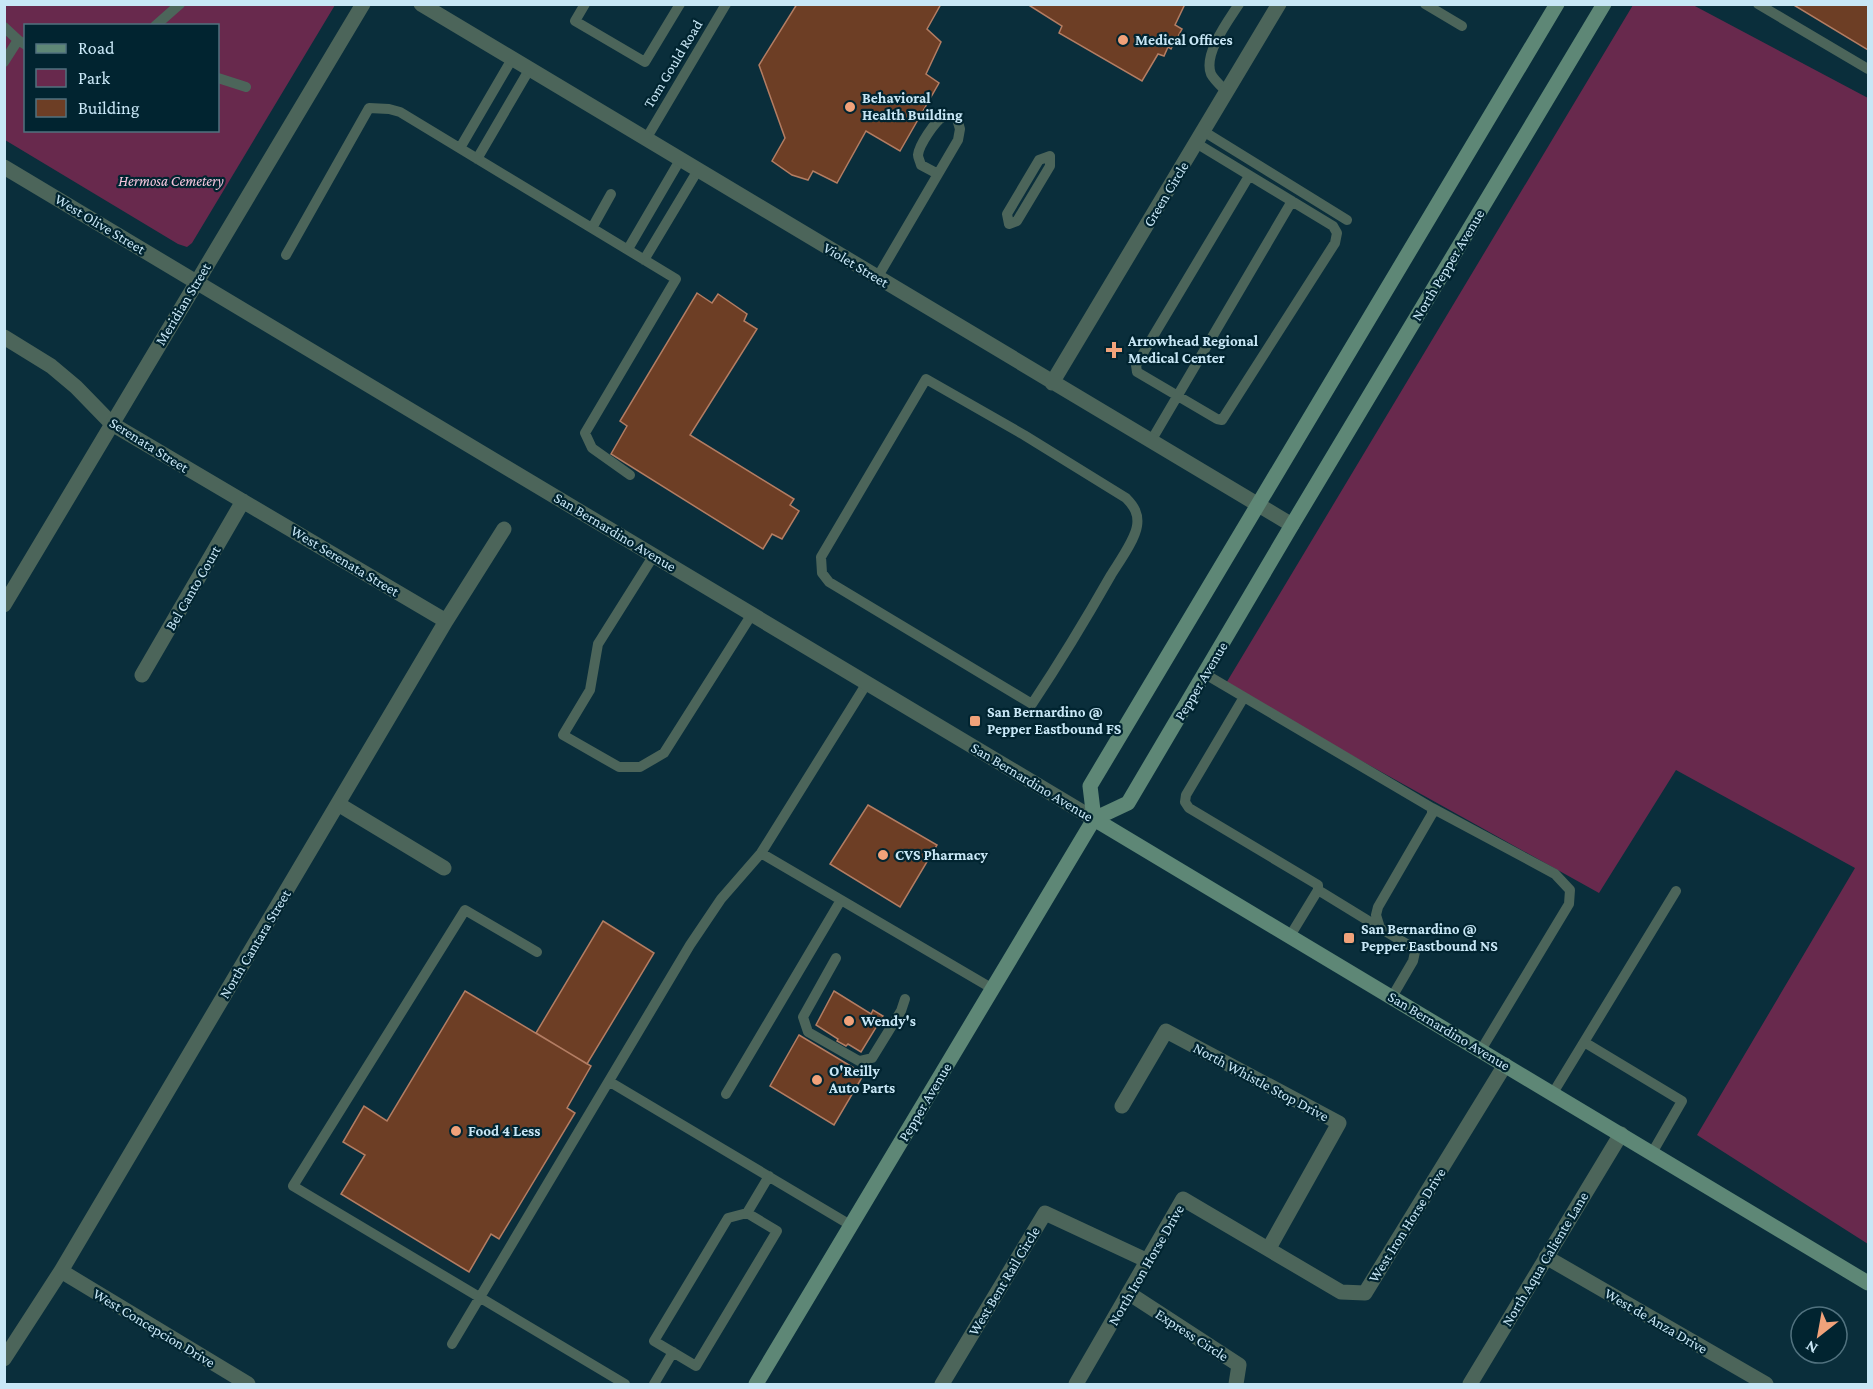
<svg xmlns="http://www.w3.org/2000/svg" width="1873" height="1389" font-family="'Crimson Pro',serif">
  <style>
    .green { fill: #68294d; fill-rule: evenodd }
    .building { fill: #6d3e25; stroke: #b37d63; stroke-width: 1.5 }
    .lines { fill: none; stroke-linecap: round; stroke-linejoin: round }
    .service { stroke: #4c655a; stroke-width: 10 }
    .minor { stroke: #4c655a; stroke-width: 15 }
    .tertiary { stroke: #4c655a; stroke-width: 15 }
    .secondary { stroke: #5e8776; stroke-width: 15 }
    .poi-dot { fill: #f0a27a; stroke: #012430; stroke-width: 2 }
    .labels { text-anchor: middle; stroke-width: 4.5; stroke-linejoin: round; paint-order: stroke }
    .poi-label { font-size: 15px; font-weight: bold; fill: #c8e7f6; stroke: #012430; text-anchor: start }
    .street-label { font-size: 15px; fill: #c8e7f6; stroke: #012430 }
    .park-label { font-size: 15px; font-style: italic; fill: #f5c5dd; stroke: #012430 }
  </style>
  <rect width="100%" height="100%" fill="#0a2e3b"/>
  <path class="green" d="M 4,5 L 335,5 L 192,243 L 187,247 L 178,244 L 5,140 ZM 26,26 L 218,26 L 218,130 L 26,130 Z
    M 1633,5 L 1693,5 L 1868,98 L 1868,1244 L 1697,1135 L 1855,868 L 1676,770 L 1599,893 L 1225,685 Z"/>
  <path class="building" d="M 797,4 L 941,4 L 927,29 L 941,42 L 926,74 L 939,83 L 900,151 L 866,131 L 837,183 L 813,171 L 808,180 L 792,175 L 772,161 L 785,138 L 759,65 Z
    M 1027,4 L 1185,4 L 1175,25 L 1182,29 L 1171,49 L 1168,47 L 1164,56 L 1158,54 L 1142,81 L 1059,33 L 1062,26 Z
    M 1792,4 L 1868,4 L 1868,50 Z
    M 697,293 L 712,303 L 718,294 L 747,314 L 744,321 L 757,329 L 690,435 L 794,499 L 790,505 L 799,511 L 782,539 L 772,534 L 763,549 L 611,454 L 627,426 L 620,421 Z
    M 868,805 L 937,845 L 900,907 L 830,864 Z
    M 603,921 L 654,953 L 587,1064 L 536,1033 Z
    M 465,991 L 591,1066 L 567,1108 L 575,1113 L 499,1239 L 491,1234 L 469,1272 L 341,1194 L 365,1155 L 343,1142 L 364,1106 L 387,1121 Z
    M 834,991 L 871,1014 L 873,1010 L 883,1016 L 861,1052 L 848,1044 L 846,1046 L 837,1041 L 838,1039 L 816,1025 Z
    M 799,1035 L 864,1074 L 834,1125 L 770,1086 Z"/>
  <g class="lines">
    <path class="service" d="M 585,4 L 575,21 L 645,62 L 680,4
      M 1425,4 L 1462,26
      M 1758,4 L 1868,69
      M 155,26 L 180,4
      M 4,27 L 18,40
      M 4,62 L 18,40 L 26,45
      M 218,78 L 246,87
      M 1227,92 C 1222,87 1214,80 1211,74 C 1203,54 1228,21 1239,4
      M 1203,131 L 1347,220
      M 646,139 L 726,4
      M 1196,143 L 1333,226 L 1337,233 L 1335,243 L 1222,420 L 1217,419 L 1137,372 L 1136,365 L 1249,176
      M 460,148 L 512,59
      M 1050,156 L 1050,166 L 1017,221 L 1009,224 L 1007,214 L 1039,160 Z
      M 477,159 L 529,70
      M 592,228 L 611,194
      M 628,249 L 680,160
      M 286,255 L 369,108 L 389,109 L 400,112 L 676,279 L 585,433 L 592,448 L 630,475
      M 644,260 L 698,170
      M 877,278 L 958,140 L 960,129 L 957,119 C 953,116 948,114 943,117 C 935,121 919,145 918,155 C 918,158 920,161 921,165 L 938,174
      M 926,379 L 1024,435 L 1126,498 C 1134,506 1139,514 1137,526 C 1135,540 1119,562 1111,575 C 1086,619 1060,662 1032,704 L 829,582 L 822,573 L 821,557 Z
      M 1151,441 L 1292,201
      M 654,555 L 598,644 L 590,690 L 563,735 L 619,767 L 640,767 L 664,753 L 752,614
      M 1205,674 L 1432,808 L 1432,814 L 1378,907 L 1376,915 L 1380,928 L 1410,946 L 1415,952 L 1413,961 L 1392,997
      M 1244,697 L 1186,795 L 1185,802 L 1189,808 L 1318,885 L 1318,890 L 1380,928
      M 1432,808 L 1555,874 L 1570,890 L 1569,904 L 1481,1050
      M 761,853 L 993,989
      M 1290,936 L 1318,890
      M 537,952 L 465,910 L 293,1186 L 625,1384
      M 836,958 L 803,1017 L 808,1032 L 859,1061 L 872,1058 L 901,1011 L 905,999
      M 1584,1042 L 1682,1101 L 1652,1153
      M 610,1082 L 852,1226
      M 1553,1093 L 1676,891
      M 726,1094 L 841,900
      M 747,1213 L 777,1231 L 696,1366 L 654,1341 L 728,1218 L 747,1213 L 769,1176
      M 452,1344 L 690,945 L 721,899 L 761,853 L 867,683
      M 654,1384 L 673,1352"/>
    <path class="minor" d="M 421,4 L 1292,525
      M 4,337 L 51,366 L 76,387 L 112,424 L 446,621
      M 1052,383 L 1279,4
      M 142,675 L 243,501
      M 338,804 L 444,868
      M 1122,1106 L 1166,1031 L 1339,1123 L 1269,1248
      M 1546,1257 L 1766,1384
      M 61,1271 L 248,1384
      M 1130,1294 L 1239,1365 L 1236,1384
      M 4,1359 L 61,1271 L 446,621 L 504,529
      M 942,1384 L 1045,1213 L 1148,1261
      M 1076,1384 L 1183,1199 L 1341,1292 L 1365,1293 L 1505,1065
      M 1470,1384 L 1621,1134"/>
    <path class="tertiary" d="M 4,167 L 1094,819
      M 4,605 L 363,4"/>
    <path class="secondary" d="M 1094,819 L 1090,786 L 1557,4
      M 1094,819 L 1868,1283
      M 756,1384 L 1094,819 L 1128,803 L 1292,525 L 1604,4"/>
  </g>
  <g class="poi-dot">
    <circle cx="1123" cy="40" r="6"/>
    <circle cx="850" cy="107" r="6"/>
    <path d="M1111 341h6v6h6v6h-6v6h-6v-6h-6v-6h6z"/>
    <rect x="969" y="715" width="12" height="12" rx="3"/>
    <circle cx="883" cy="855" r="6"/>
    <rect x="1343" y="932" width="12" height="12" rx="3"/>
    <circle cx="849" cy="1021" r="6"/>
    <circle cx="817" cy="1080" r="6"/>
    <circle cx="456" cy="1131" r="6"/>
  </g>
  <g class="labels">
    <g class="poi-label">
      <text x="1135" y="45">Medical Offices</text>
      <text x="862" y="103">Behavioral<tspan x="862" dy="17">Health Building</tspan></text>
      <text x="1128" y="346">Arrowhead Regional<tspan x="1128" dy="17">Medical Center</tspan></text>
      <text x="987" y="717">San Bernardino @<tspan x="987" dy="17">Pepper Eastbound FS</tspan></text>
      <text x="895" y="860">CVS Pharmacy</text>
      <text x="1361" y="934">San Bernardino @<tspan x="1361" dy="17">Pepper Eastbound NS</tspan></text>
      <text x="861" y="1026">Wendy's</text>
      <text x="829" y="1076">O'Reilly<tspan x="829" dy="17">Auto Parts</tspan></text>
      <text x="468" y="1136">Food 4 Less</text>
    </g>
    <g class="street-label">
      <text transform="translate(673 64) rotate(-59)" y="5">Tom Gould Road</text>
      <text transform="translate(1166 194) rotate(-59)" y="5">Green Circle</text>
      <text transform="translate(100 224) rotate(31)" y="5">West Olive Street</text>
      <text transform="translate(856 265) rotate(31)" y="5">Violet Street</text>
      <text transform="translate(1448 265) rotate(-59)" y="5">North Pepper Avenue</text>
      <text transform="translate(183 304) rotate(-59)" y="5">Meridian Street</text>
      <text transform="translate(149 445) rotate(32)" y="5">Serenata Street</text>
      <text transform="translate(615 532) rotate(31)" y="5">San Bernardino Avenue</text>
      <text transform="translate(345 561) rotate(31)" y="5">West Serenata Street</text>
      <text transform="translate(193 588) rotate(-60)" y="5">Bel Canto Court</text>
      <text transform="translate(1201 681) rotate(-59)" y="5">Pepper Avenue</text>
      <text transform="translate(1032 782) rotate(31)" y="5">San Bernardino Avenue</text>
      <text transform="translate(255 944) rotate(-59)" y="5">North Cantara Street</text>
      <text transform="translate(1449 1031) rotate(31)" y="5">San Bernardino Avenue</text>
      <text transform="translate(1261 1082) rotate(28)" y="5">North Whistle Stop Drive</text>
      <text transform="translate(925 1102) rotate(-59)" y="5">Pepper Avenue</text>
      <text transform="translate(1407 1225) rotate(-58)" y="5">West Iron Horse Drive</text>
      <text transform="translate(1545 1259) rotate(-59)" y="5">North Aqua Caliente Lane</text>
      <text transform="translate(1146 1265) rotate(-60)" y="5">North Iron Horse Drive</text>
      <text transform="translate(1004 1281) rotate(-59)" y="5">West Bent Rail Circle</text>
      <text transform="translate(1656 1321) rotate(30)" y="5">West de Anza Drive</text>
      <text transform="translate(154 1328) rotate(31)" y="5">West Concepcion Drive</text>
      <text transform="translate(1192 1335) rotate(33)" y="5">Express Circle</text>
    </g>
    <g class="park-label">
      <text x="171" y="186">Hermosa Cemetery</text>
    </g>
  </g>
  <rect width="1873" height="1389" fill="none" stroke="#c8e7f6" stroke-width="12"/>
  <rect x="24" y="24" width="195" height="108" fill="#012430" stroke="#51727f" stroke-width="1.5"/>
  <rect x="36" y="44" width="30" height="9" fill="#5e8776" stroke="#51727f" stroke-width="1.5"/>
  <text x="78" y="54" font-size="18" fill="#c8e7f6">Road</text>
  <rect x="36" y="69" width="30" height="18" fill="#68294d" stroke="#51727f" stroke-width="1.5"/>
  <text x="78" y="84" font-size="18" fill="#c8e7f6">Park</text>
  <rect x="36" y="99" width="30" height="18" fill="#6d3e25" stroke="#51727f" stroke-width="1.5"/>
  <text x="78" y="114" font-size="18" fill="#c8e7f6">Building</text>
  <g transform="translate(1819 1335) rotate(211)"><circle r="28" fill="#012430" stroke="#51727f" stroke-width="1.5"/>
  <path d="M0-4.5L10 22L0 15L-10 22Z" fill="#f0a27a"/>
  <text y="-9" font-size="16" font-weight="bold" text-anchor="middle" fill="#c8e7f6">N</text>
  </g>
</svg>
